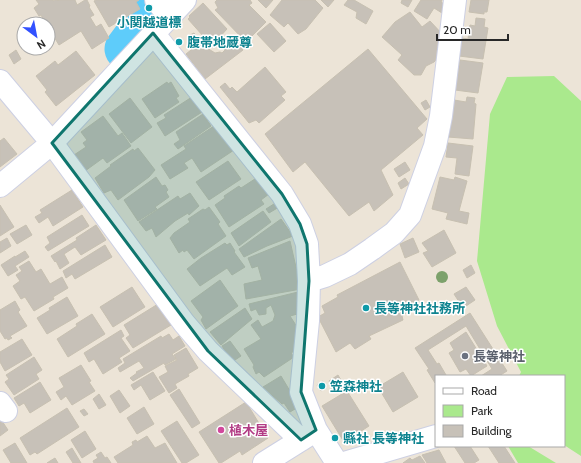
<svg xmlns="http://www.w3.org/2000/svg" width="581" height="463" font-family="Cabin,'Noto Sans JP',sans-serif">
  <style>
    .green { fill: #aae98d }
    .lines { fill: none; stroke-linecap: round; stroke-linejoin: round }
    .river { stroke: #5eccfa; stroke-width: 43 }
    .building { fill: #c7c1b8; stroke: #c7c0b1 }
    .minor-casing { stroke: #cdd0e3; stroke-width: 24 }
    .minor { stroke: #fff; stroke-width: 22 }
    .tree { fill: #7ca16b }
    .marked { fill: #0f766e; fill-opacity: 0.2; stroke: #0f766e; stroke-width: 3; stroke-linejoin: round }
    .culture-dot { fill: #0f9aa8; stroke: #fff; stroke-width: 1.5 }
    .worship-dot { fill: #6b7280; stroke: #fff; stroke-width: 1.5 }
    .hotel-dot { fill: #d1479c; stroke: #fff; stroke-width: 1.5 }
    .labels { text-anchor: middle; stroke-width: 3; stroke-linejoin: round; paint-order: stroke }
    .culture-label { font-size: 13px; font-weight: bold; fill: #0d838f; stroke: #fff; text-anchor: start }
    .worship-label { font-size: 13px; font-weight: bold; fill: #5b616d; stroke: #fff; text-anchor: start }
    .hotel-label { font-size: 13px; font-weight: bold; fill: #b23c85; stroke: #fff; text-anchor: start }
  </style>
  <rect width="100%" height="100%" fill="#ece4d7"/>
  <path class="green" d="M 554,76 L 581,101 L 581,456 L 564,445 L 564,376 L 519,376 L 521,372 L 497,326 L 477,261 L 490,114 L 507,77 Z
    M 508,446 L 528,446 L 556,463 L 518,463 Z"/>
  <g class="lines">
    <path class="river" d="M 126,49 L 150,17 L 166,0"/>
  </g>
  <path class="building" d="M 36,0 L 53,0 L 53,1 L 55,0 L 57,0 L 58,1 L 59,0 L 75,0 L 77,5 L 85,0 L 87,0 L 90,6 L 89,7 L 94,15 L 90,17 L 96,27 L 101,24 L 109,38 L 92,49 L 81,31 L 59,45 L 48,27 L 48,24 L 46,24 L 41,15 L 39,16 L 34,8 L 39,4 Z
    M 96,0 L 139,0 L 136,2 L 140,9 L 109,27 L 94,1 Z
    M 217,0 L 250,0 L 252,3 L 249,5 L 266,22 L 246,42 L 215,10 L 218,8 L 215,2 Z
    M 258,0 L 273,0 L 266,8 Z
    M 282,0 L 315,0 L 323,8 L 306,29 L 298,34 L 288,23 L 284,27 L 270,15 Z
    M 321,0 L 334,0 L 328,7 Z
    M 348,0 L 354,0 L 373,11 L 366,24 L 356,18 L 357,12 L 344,5 Z
    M 402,0 L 412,0 L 408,7 L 401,3 Z
    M 421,0 L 442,0 L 441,2 L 447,6 L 442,13 L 434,8 L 427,19 L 414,11 Z
    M 471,0 L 489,0 L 487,12 L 484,12 L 484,14 L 469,12 Z
    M 203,3 L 227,29 L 217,40 L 221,44 L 217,47 L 214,43 L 211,45 L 188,19 L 190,17 L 189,16 Z
    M 410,12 L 422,27 L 430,21 L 444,36 L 437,44 L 444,51 L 434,62 L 426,66 L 421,75 L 414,75 L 398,60 L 402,55 L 382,37 L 395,22 Z
    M 476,18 L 485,19 L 484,27 L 488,28 L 483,59 L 459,56 L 462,38 L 468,39 L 470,25 L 475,26 Z
    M 270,23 L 286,41 L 274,52 L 257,34 Z
    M 194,33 L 207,48 L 215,53 L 220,52 L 222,53 L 225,50 L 223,47 L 232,40 L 236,40 L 243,50 L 205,79 L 186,54 L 196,46 L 188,36 Z
    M 368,49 L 427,119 L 417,128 L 423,135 L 381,170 L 393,195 L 374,211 L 369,202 L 349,216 L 305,162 L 293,172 L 265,134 Z
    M 16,50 L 21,59 L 14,64 L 9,55 Z
    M 76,51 L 95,75 L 56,106 L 45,92 L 47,90 L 36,76 L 55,61 L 58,65 Z
    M 460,60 L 483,63 L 478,93 L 455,90 Z
    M 265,67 L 286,92 L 281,96 L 285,100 L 259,123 L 256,120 L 249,123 L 220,87 L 225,83 L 230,89 L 232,87 L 237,92 Z
    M 167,82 L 168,84 L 171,82 L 179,96 L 176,98 L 179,102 L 155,118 L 142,99 Z
    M 192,97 L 202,112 L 165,136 L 157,123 L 166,118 L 164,115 Z
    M 467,97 L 475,98 L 474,103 L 476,104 L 473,139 L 448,137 L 454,100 L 466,102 Z
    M 130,98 L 152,127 L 131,143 L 109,114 Z
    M 426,100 L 430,107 L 425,110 L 421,103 Z
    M 203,114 L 211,126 L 178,149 L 174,144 L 180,140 L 176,132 Z
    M 103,116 L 118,136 L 122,133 L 131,146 L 107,163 L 103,158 L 85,171 L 74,155 L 86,147 L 83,143 L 87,140 L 81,132 Z
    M 217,124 L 234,150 L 201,172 L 192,158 L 184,163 L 188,168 L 170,179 L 161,165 L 186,149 L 184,146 Z
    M 4,138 L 17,154 L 0,167 L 0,141 Z
    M 448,143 L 473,146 L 469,176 L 455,174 L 457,158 L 446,157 Z
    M 138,148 L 155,170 L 149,177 L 118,200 L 111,190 L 104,193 L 95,178 L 111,166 L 110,165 L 133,149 L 134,151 Z
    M 228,161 L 241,179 L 209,200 L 196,182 Z
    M 405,162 L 410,170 L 399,177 L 394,169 Z
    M 156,177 L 162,186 L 165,185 L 168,190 L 166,192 L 169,197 L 155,207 L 157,209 L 138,221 L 124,200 Z
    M 258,177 L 269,194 L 261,200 L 264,204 L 229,227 L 215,205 L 225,198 L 224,196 L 239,186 L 241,188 Z
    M 440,177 L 454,180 L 455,177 L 467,181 L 459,211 L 469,213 L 467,224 L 446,219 L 448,213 L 432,209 Z
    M 405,178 L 409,184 L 401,189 L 398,183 Z
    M 72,190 L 83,207 L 53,226 L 48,217 L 39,223 L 35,217 L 42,213 L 40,210 Z
    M 190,193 L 199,206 L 189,215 L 188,213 L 175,221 L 156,237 L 152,228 L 146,231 L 139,222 L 178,196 L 180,199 Z
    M 277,202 L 279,207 L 269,213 L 266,209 Z
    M 0,205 L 14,227 L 0,236 Z
    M 209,207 L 220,222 L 218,224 L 226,236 L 194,259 L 187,250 L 184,252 L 183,250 L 179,253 L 170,238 L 174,233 L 190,222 L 188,219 L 203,209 L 205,210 Z
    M 263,211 L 271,222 L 239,246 L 231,233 Z
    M 82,215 L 89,226 L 48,251 L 45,247 L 50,243 L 47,237 Z
    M 281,219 L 293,236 L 267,246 L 244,257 L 239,249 Z
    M 26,225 L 32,235 L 17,244 L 10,234 Z
    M 96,225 L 106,240 L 81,255 L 75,247 L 64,254 L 69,263 L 60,269 L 56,261 L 55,262 L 51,256 L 77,240 L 76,238 Z
    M 444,230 L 456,253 L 432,267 L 423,253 L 428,251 L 422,243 Z
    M 7,238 L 11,246 L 0,253 L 0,242 Z
    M 413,238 L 419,252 L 405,258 L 400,244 Z
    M 290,241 L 301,289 L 246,299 L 244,284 L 262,280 L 258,266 L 252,268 L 248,258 Z
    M 225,243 L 227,245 L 230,243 L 235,251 L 234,252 L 245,267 L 232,275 L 227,268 L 200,286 L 187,269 L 201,258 Z
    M 105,245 L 112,257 L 75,279 L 72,274 L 66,278 L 63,271 Z
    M 25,251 L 29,257 L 15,266 L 18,270 L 8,276 L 1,265 L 15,256 L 15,257 Z
    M 29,261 L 36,272 L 41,269 L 50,284 L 62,277 L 68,288 L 53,297 L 54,299 L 34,311 L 25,297 L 21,299 L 13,286 L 20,281 L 16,275 L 22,271 L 19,267 Z
    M 400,262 L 419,300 L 407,305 L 410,310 L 402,316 L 403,320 L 369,336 L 371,339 L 355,349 L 350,343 L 336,352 L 318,317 L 325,313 L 322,306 L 338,297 L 337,295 Z
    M 471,265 L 475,273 L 467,278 L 463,270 Z
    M 220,280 L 238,306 L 206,329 L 201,320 L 203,317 L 191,301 Z
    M 132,287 L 145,307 L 113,327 L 100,307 Z
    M 466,287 L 475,300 L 463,308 L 454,294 Z
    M 302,291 L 301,313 L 290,316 L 299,330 L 299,348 L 291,353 L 294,357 L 264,377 L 259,372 L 256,374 L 253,367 L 254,365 L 244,349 L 261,339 L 251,325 L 258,320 L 262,327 L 273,321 L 275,315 L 271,305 L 266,308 L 266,314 L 259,315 L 256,309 L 251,311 L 249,304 Z
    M 67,297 L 78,316 L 47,334 L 37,318 L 50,310 L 49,308 Z
    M 15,301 L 20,310 L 18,312 L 27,326 L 10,336 L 12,338 L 8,340 L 7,338 L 5,339 L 0,331 L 0,310 Z
    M 158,304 L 171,325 L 133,348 L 126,338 L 130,335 L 124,325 Z
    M 245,308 L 252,319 L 221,345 L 210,332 Z
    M 470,313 L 507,371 L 499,376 L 481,376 L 492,369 L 466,326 L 428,350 L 437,364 L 439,363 L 446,375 L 445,376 L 436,376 L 436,382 L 435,383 L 427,370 L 429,369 L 415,348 Z
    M 92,314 L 105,334 L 68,357 L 57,339 L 77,326 L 76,324 Z
    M 121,330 L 124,336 L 121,338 L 130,351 L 119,358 L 122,362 L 103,374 L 94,359 L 89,362 L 84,353 Z
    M 466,332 L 487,366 L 471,376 L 466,369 L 460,372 L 449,353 L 454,350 L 450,343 Z
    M 169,334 L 173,340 L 179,336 L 185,346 L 172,354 L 176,359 L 165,365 L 164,363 L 133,381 L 130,378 L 137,373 L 136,372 L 144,368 L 139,361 L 120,372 L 118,368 L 125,363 L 123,359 L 161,336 L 162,338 Z
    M 22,339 L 32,355 L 5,371 L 0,362 L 0,352 Z
    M 230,341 L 241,356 L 232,362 L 222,346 Z
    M 186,348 L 198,368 L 188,374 L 189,376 L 175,384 L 177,388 L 169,393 L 159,377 L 168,372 L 165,366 L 177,360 L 174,355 Z
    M 34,357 L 42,370 L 36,374 L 39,379 L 14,395 L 5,382 L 9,379 L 6,375 Z
    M 81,365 L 91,381 L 89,382 L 95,391 L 72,405 L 66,396 L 61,400 L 56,392 L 64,387 L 59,378 Z
    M 153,372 L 165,391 L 150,400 L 141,385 L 134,390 L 131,385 Z
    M 403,372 L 418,397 L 393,412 L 378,387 Z
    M 338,375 L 345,387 L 336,393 L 329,381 Z
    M 281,376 L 293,396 L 291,399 L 295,409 L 290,412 L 284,403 L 282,404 L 263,387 Z
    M 323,381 L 326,387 L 321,391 L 317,385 Z
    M 40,382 L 51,400 L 30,413 L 24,403 L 19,406 L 14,398 Z
    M 179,389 L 200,423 L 192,428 L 170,395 Z
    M 119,390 L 130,406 L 120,413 L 110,396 Z
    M 347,391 L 369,426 L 344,442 L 322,406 Z
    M 99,394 L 106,405 L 99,409 L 93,399 Z
    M 246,402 L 268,438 L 242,455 L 240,451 L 221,463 L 219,463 L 199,432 Z
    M 144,407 L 154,424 L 137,434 L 127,418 Z
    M 67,408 L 79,427 L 37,454 L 35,452 L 30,455 L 20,438 Z
    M 84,409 L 88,414 L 84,416 L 80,411 Z
    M 0,418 L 8,430 L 0,436 Z
    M 177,421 L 199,455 L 186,463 L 182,463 L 161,431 Z
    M 85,431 L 96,449 L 82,458 L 71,440 Z
    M 147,436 L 155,448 L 165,443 L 177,463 L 118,463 L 114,457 L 133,445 L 132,442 L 136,440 L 137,442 Z
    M 15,443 L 27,463 L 11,463 L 3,450 Z
    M 454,446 L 470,446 L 479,460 L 474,463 L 465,463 Z
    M 488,446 L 504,446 L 515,463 L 499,463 Z
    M 72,448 L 81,463 L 73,463 L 66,452 Z
    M 439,450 L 446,463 L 427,463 L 422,455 Z
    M 101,452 L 105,458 L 107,457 L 111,463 L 94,463 L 93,461 L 98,458 L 96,455 Z
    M 420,456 L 425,463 L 403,463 L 410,458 L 412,460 Z
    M 55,458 L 58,463 L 47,463 L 50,461 Z"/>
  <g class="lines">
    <defs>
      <path id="minor" d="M 156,0 L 169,16
        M 153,33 L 282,194 L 300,224 L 307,244 L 309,281 L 308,321 L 301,392 L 316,430 L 337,463
        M 0,81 L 52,143 L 184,323 L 208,351 L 301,440
        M 0,186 L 52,143 L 185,0
        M 309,281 L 325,276 L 350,264 L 372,249 L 394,233 L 410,215 L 435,146 L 441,116 L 455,0
        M 0,403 L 6,411
        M 264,463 L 312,433
        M 344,463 L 436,436"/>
    </defs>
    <use href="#minor" class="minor-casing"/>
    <use href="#minor" class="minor"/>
  </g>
  <circle class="tree" cx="442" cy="277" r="6"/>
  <path class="marked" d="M 153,33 L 282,194 L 300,224 L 307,244 L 309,281 L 301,392 L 316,430 L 301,440 L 208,351 L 52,143 Z"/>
  <g class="culture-dot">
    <circle cx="149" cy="8" r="4"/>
    <circle cx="179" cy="42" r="4"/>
    <circle cx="366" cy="308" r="4"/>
    <circle cx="322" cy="386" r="4"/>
    <circle cx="335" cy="438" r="4"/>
  </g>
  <circle class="worship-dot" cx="465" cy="356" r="4"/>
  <circle class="hotel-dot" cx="221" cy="430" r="4"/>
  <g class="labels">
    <g class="culture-label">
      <text x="149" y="27" text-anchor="middle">小関越道標</text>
      <text x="187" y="47">腹帯地蔵尊</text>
      <text x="374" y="313">長等神社社務所</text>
      <text x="330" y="391">笠森神社</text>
      <text x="343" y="443">縣社 長等神社</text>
    </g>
    <g class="worship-label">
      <text x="473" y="361">長等神社</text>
    </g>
    <g class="hotel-label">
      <text x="229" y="435">植木屋</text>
    </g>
  </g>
  <rect x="435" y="375" width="130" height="72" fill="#ffffff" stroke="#a9a9a9"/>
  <rect x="443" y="388" width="20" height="6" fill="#ffffff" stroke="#a9a9a9"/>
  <text x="471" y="395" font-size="12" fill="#282828">Road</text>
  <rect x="443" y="405" width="20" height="12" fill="#aae98d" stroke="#a9a9a9"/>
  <text x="471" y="415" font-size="12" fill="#282828">Park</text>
  <rect x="443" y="425" width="20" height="12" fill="#c7c1b8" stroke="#a9a9a9"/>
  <text x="471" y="435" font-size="12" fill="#282828">Building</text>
  <g transform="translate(36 36) rotate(148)"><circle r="19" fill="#ffffff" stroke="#a9a9a9"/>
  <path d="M0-3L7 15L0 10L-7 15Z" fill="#3251ff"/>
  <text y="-6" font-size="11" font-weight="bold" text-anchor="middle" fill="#282828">N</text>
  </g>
  <path d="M437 34v6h71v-6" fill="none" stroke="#282828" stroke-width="2"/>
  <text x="443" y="34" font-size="12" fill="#282828" stroke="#ffffff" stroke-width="3" paint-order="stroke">20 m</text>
</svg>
